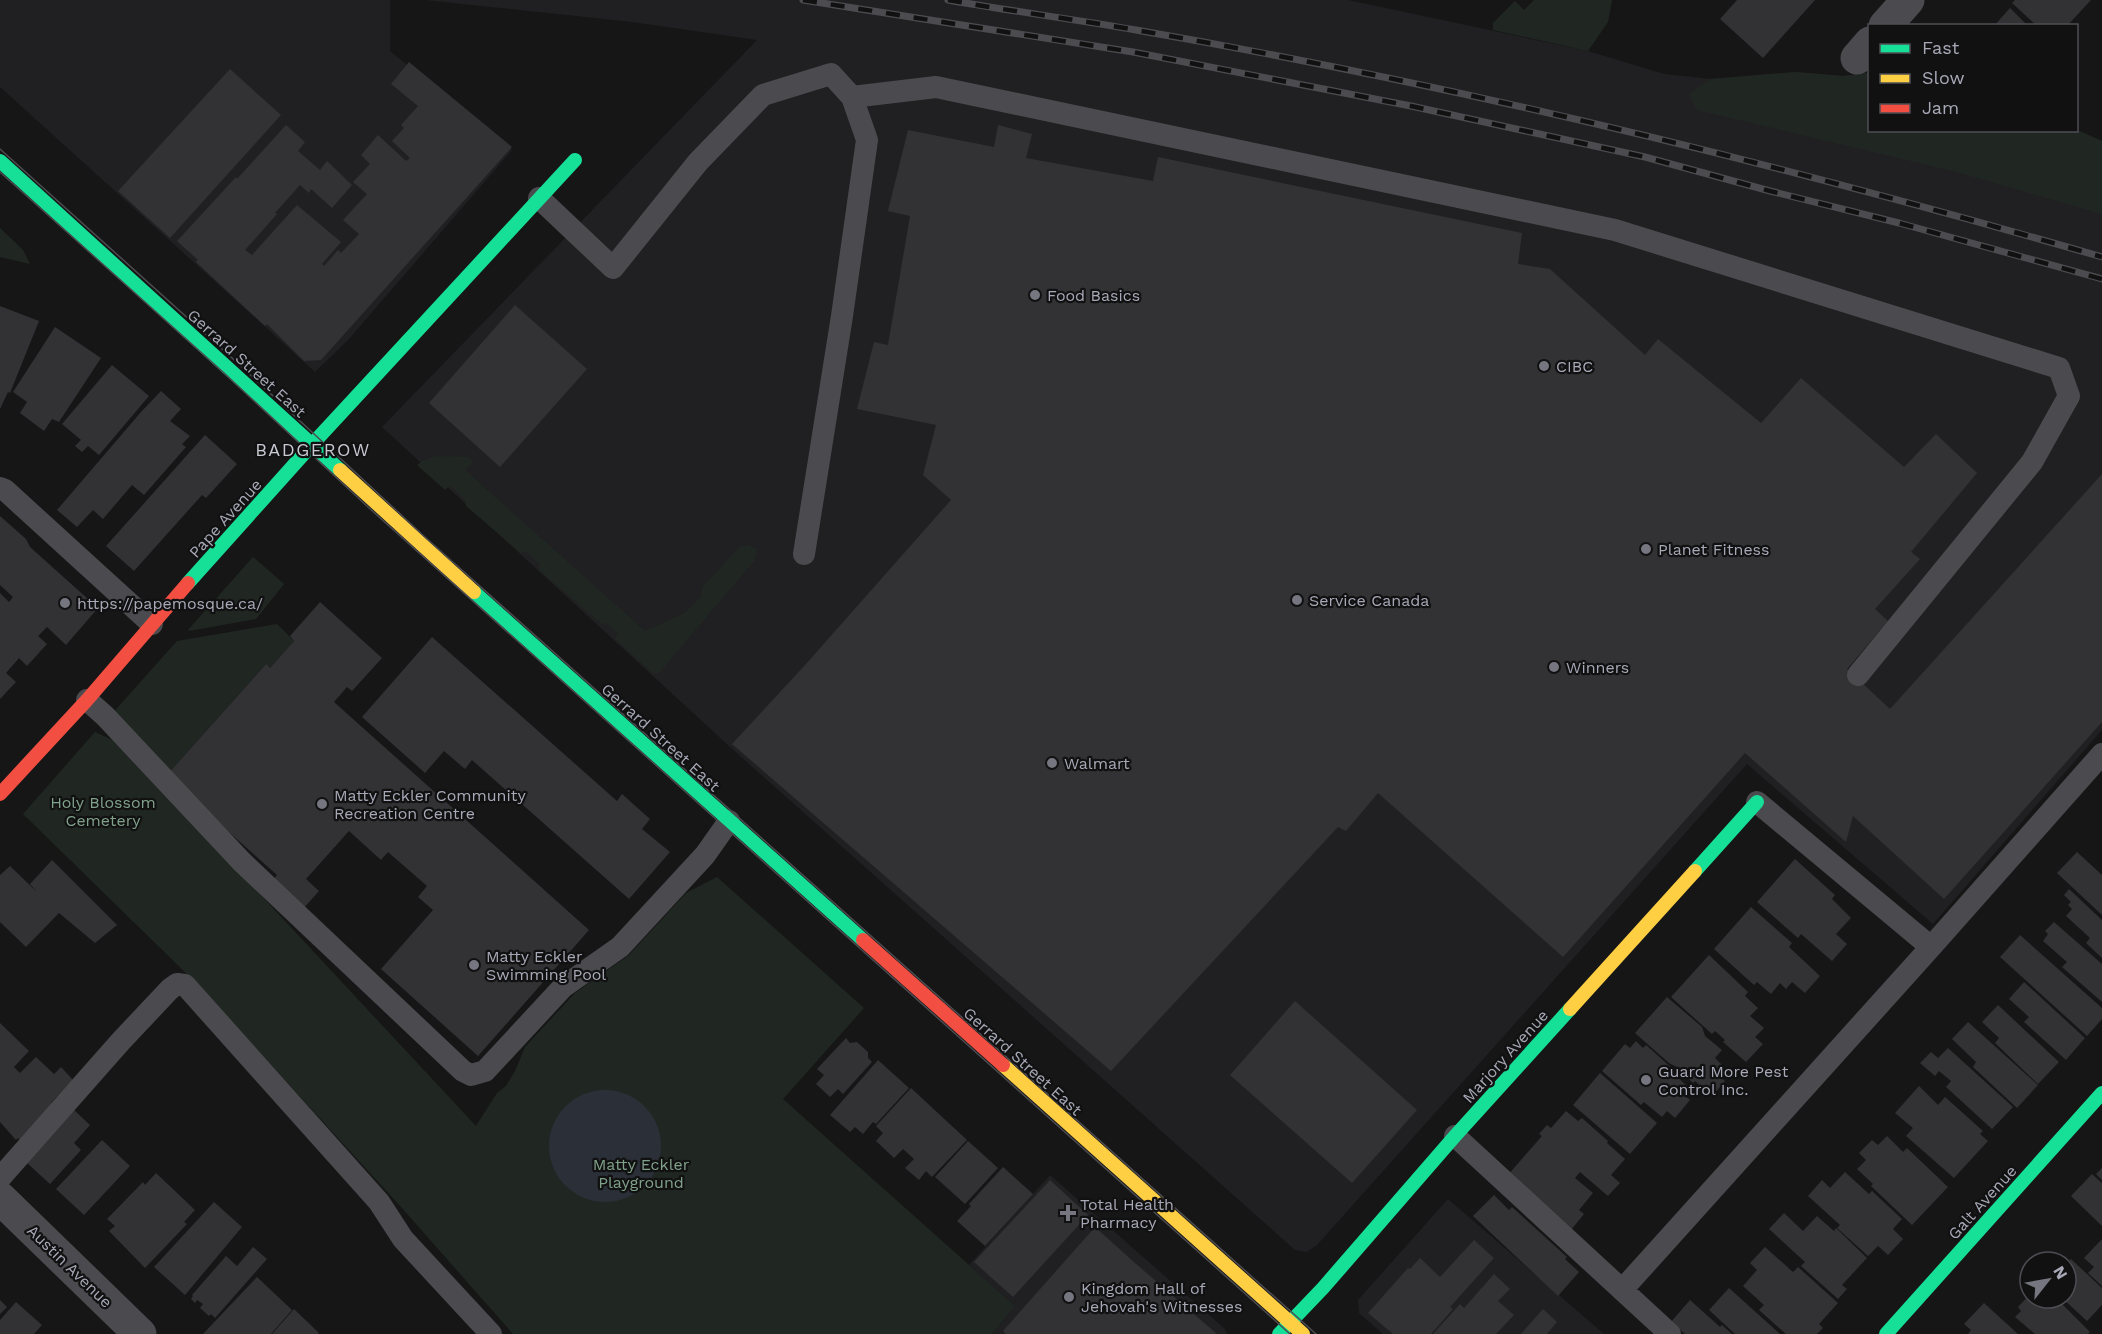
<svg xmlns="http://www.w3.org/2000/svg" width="2102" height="1334" font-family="'Work Sans',sans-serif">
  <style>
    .built { fill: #202022 }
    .green { fill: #202722 }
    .water { fill: #2a2f38 }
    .building { fill: #323235 }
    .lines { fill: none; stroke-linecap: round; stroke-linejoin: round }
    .lane { stroke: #4b4b4f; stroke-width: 22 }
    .street { stroke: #4b4b4f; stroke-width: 33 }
    .fast { stroke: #16e098; stroke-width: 14 }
    .slow { stroke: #ffcf43; stroke-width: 14 }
    .jam { stroke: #f24e42; stroke-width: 14 }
    .tram { stroke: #4c4c50; stroke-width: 1.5 }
    .rail-casing { stroke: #4c4c50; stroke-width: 7 }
    .rail { stroke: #111112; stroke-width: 4.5; stroke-dasharray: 14; stroke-linecap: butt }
    .poi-dot { fill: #75767f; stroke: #111112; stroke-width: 2 }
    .labels { text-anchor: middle; stroke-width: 4.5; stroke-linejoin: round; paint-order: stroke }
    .poi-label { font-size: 16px; fill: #a8a9b7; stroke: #111112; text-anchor: start }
    .street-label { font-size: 16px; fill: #a8a9b7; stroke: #111112 }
    .park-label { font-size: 16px; fill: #80a18a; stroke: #111112 }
    .neighbourhood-label { font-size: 18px; letter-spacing: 1.5px; fill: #c9c9d3; stroke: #111112 }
  </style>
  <rect width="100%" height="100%" fill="#161617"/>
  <path class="built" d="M 0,0 L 390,0 L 390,51 L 512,150 L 349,339 L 315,372 L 0,87 Z
    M 425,0 L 1348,0 L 1588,51 L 1664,74 L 1711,79 L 1795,72 L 1843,76 L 1869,73 L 1870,130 L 2077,130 L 2102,141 L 2102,730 L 1933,924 L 1747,764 L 1317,1245 L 1307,1252 L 1295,1250 L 729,746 L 382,427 L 757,40 L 632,22 Z
    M 1050,1175 L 1225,1329 L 1227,1334 L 992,1334 L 1015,1306 L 969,1265 Z
    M 1448,1199 L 1604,1334 L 1383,1334 L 1359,1313 L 1358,1300 Z"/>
  <path class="green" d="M 1534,0 L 1612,0 L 1608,22 L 1588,51 L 1493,30 L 1493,23 L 1515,1 L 1524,10 Z
    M 1795,72 L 1843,76 L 1869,73 L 1870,130 L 2077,130 L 2102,141 L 2102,214 L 1957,172 L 1697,110 L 1689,94 L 1711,79 Z
    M 0,228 L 23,250 L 30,264 L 0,257 Z
    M 436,456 L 468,457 L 472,460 L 472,463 L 465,470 L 645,631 L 685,613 L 702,596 L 702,588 L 740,546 L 748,545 L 757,549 L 754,561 L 659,673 L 654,674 L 615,639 L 618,634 L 605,622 L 602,624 L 539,570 L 540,565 L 526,551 L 521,553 L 466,506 L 465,500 L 450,485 L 445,490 L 417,465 L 422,461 Z
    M 253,557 L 284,584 L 256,619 L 189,631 L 188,630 Z
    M 277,624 L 294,641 L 270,668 L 265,665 L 166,776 L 111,715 L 177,641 Z
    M 95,732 L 119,743 L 476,1126 L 497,1093 L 506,1086 L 515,1071 L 525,1047 L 575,993 L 629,955 L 686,893 L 717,877 L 864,1008 L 783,1099 L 1015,1306 L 992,1334 L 513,1334 L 402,1208 L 193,980 L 23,814 Z"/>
  <path class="water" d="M549 1146a56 56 0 1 1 112 0a56 56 0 1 1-112 0Z"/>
  <path class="building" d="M 1737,0 L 1815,0 L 1763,58 L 1720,19 Z
    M 2015,0 L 2091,0 L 2067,26 L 2037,26 L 2012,3 Z
    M 2010,8 L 2028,26 L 1994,26 Z
    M 409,62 L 512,147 L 321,360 L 304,361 L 267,324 L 265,326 L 196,262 L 198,260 L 177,241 L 236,177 L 237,179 L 286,125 L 305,142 L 298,151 L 320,170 L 327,161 L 352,185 L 332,208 L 311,189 L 309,193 L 300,185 L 275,213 L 277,214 L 245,250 L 252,255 L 297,205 L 341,242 L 322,264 L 324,266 L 338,250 L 341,253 L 359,234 L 343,220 L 367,194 L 353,182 L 370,164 L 361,155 L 378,135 L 406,161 L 410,158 L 392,141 L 404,128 L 401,125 L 418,106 L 391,84 Z
    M 230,69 L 281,115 L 170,238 L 118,191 Z
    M 998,125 L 1032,134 L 1026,158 L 1153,181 L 1158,157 L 1522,233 L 1518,264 L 1550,269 L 1645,355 L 1658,339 L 1761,423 L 1801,378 L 1904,467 L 1936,434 L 1977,473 L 1911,552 L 1920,559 L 1875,609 L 1888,621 L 1847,669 L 1890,709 L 2102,474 L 2102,722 L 1944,899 L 1853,816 L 1846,842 L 1745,753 L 1563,957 L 1378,793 L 1346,831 L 1338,827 L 1111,1071 L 732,744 L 806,664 L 951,500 L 923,475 L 936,425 L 857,409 L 874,342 L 888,345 L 910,216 L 888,211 L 908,130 L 994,147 Z
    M 515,305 L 587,369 L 500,467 L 429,403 Z
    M 0,306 L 39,321 L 10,393 L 8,392 L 0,409 Z
    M 55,327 L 101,358 L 59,422 L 52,419 L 44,431 L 20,413 L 27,402 L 13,392 Z
    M 112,365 L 149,396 L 99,455 L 88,446 L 82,452 L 75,446 L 81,440 L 62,424 Z
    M 161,391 L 181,409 L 170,421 L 190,436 L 182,444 L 186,447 L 144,495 L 132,485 L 103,519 L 93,510 L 77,527 L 57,510 L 141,412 Z
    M 205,435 L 237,464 L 206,498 L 202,495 L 134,571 L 106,546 Z
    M 0,516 L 26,539 L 30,547 L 98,608 L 66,645 L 47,627 L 38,636 L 47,644 L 27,666 L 19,658 L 6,673 L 16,682 L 0,699 L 0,593 L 9,602 L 13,597 L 0,585 Z
    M 320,602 L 382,658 L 352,691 L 347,687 L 334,702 L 589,930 L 478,1056 L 381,969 L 433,910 L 418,897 L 427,886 L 388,852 L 381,860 L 349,831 L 306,879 L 319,891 L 302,910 L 271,882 L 277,875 L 166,776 L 266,664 L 270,668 L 294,641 L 290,636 Z
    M 432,637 L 617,801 L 622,794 L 650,819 L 642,829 L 670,852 L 629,899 L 472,760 L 465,769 L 444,751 L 425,773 L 362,717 Z
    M 2077,852 L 2102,875 L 2102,915 L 2057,873 Z
    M 1795,859 L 1835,895 L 1832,899 L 1851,918 L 1836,934 L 1847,944 L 1832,961 L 1801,934 L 1798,938 L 1757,902 Z
    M 52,860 L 117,925 L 95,943 L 59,913 L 26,947 L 0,922 L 0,875 L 10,866 L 37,892 L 30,884 Z
    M 2069,889 L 2102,920 L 2102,958 L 2086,943 L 2090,938 L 2066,916 L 2072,909 L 2068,905 L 2071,902 L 2064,895 Z
    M 1751,907 L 1792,943 L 1789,947 L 1820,976 L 1805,993 L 1792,982 L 1786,989 L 1780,983 L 1771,994 L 1757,982 L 1754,985 L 1714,949 Z
    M 2054,922 L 2102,964 L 2102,1002 L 2062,967 L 2067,962 L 2043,941 L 2048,934 L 2045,931 Z
    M 2020,935 L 2102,1008 L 2102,1019 L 2087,1036 L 2000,957 Z
    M 1709,955 L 1748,992 L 1745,996 L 1758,1008 L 1750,1016 L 1764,1028 L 1755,1037 L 1763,1044 L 1746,1062 L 1723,1042 L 1725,1040 L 1715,1031 L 1712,1034 L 1671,997 Z
    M 2024,982 L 2085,1038 L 2066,1060 L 2024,1022 L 2029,1017 L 2009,999 Z
    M 1667,997 L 1702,1027 L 1705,1036 L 1722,1050 L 1715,1058 L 1722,1065 L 1716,1072 L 1725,1081 L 1712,1096 L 1695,1081 L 1693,1083 L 1675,1066 L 1669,1063 L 1635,1033 Z
    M 1295,1001 L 1417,1110 L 1352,1183 L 1230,1075 Z
    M 1998,1005 L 2059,1062 L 2038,1084 L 1995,1043 L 1999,1038 L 1982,1022 Z
    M 1968,1022 L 2038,1085 L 2017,1108 L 1973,1067 L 1976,1062 L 1952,1039 Z
    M 0,1023 L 29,1051 L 14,1067 L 20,1073 L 36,1057 L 54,1074 L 61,1067 L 73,1080 L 51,1103 L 53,1105 L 20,1140 L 18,1138 L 16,1140 L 0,1122 Z
    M 846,1038 L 850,1043 L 857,1042 L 868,1052 L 868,1058 L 872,1062 L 843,1094 L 838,1089 L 830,1097 L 816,1084 L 824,1075 L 817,1069 Z
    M 1636,1041 L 1643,1048 L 1646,1045 L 1674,1070 L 1672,1072 L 1689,1088 L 1684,1095 L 1690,1100 L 1675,1118 L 1667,1111 L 1662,1117 L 1644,1102 L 1641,1105 L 1602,1071 L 1625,1044 L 1630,1048 Z
    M 1948,1048 L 2013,1107 L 1992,1129 L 1946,1087 L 1951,1081 L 1939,1071 L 1935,1076 L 1920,1063 L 1931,1052 L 1938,1058 Z
    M 878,1060 L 909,1088 L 876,1124 L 873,1122 L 863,1134 L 855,1127 L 850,1132 L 830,1115 Z
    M 1600,1073 L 1657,1123 L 1630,1154 L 1573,1105 Z
    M 1919,1086 L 1938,1105 L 1945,1097 L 1983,1131 L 1980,1134 L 1988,1141 L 1954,1178 L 1906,1136 L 1913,1128 L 1895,1113 Z
    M 911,1088 L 967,1140 L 932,1177 L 926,1171 L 919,1180 L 905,1168 L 914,1159 L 903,1149 L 894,1158 L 876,1141 L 883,1133 L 876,1126 Z
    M 74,1110 L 90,1125 L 74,1143 L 81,1150 L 50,1184 L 26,1162 Z
    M 1566,1111 L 1578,1121 L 1582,1118 L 1608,1141 L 1607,1143 L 1625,1159 L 1611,1175 L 1620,1183 L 1608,1196 L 1580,1172 L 1575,1178 L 1593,1193 L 1579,1210 L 1584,1214 L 1571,1230 L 1507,1176 L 1542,1136 L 1539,1134 L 1547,1125 L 1551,1128 Z
    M 1887,1136 L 1903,1152 L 1907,1148 L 1948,1187 L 1912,1225 L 1871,1186 L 1873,1184 L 1857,1169 L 1866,1160 L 1859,1153 L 1872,1140 L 1878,1145 Z
    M 102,1140 L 130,1166 L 84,1215 L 56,1189 Z
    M 968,1141 L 998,1168 L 965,1204 L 935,1177 Z
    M 1003,1167 L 1033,1194 L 985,1246 L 957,1221 L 971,1206 L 969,1204 Z
    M 2102,1168 L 2102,1180 L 2096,1174 Z
    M 1845,1172 L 1869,1194 L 1872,1191 L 1902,1219 L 1893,1229 L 1903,1239 L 1888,1255 L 1878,1246 L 1868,1256 L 1837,1228 L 1840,1225 L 1808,1196 L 1822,1180 L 1830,1188 Z
    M 156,1173 L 195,1210 L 184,1222 L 187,1224 L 145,1268 L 109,1231 L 115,1226 L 107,1219 L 143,1182 L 145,1185 Z
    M 2092,1174 L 2102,1183 L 2102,1226 L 2071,1196 Z
    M 1050,1180 L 1088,1215 L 1013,1297 L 974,1262 Z
    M 1494,1195 L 1509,1210 L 1512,1207 L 1567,1257 L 1565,1259 L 1579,1272 L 1558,1296 L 1473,1216 Z
    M 214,1202 L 242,1227 L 185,1295 L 154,1267 Z
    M 1784,1213 L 1803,1231 L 1817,1216 L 1834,1231 L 1836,1228 L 1867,1258 L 1842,1285 L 1847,1289 L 1838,1299 L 1801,1266 L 1805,1262 L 1769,1229 Z
    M 1095,1227 L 1135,1263 L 1217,1334 L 1006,1334 L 1003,1331 Z
    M 2102,1239 L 2102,1286 L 2088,1273 L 2094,1267 L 2084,1258 Z
    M 1474,1240 L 1494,1258 L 1450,1307 L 1453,1309 L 1431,1334 L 1393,1334 L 1368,1313 L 1408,1268 L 1410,1269 L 1420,1258 L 1440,1277 Z
    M 253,1247 L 267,1259 L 215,1318 L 211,1314 L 209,1316 L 200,1308 L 203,1304 L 197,1300 L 195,1303 L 191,1299 L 193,1296 L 192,1295 L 226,1256 L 237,1266 Z
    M 1765,1247 L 1793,1272 L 1798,1267 L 1838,1303 L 1819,1324 L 1823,1328 L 1817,1334 L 1786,1334 L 1759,1310 L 1764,1305 L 1743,1286 L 1757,1270 L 1750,1263 Z
    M 2071,1259 L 2102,1288 L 2102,1305 L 2087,1321 L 2062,1298 L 2066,1298 L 2066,1264 Z
    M 1494,1274 L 1510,1289 L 1498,1301 L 1514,1315 L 1496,1334 L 1433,1334 L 1460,1304 L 1464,1308 Z
    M 257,1277 L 292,1310 L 271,1334 L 203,1334 Z
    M 1729,1288 L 1780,1334 L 1735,1334 L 1709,1310 Z
    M 2030,1294 L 2030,1298 L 2056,1298 L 2090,1332 L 2088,1334 L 2035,1334 L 2015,1317 L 2021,1311 L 2018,1307 Z
    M 0,1300 L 7,1307 L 0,1314 Z
    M 1690,1300 L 1720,1327 L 1722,1325 L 1732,1334 L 1685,1334 L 1671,1322 Z
    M 16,1302 L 42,1325 L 34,1334 L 0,1334 L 0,1320 Z
    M 1984,1303 L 2018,1334 L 1968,1334 L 1971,1330 L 1964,1324 Z
    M 294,1309 L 319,1333 L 318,1334 L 272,1334 Z
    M 1543,1309 L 1557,1322 L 1547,1334 L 1521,1334 Z"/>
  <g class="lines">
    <path class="lane" d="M 852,97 L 936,87 L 1615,230 L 2059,368 L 2069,396 L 2032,462 L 1858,675
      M 539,198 L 613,268 L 698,162 L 763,95 L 831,74 L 852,97 L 867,140 L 842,316 L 804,554
      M 0,488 L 5,490 L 152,624
      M 87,700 L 105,716 L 242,862 L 463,1071 L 471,1075 L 485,1071 L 563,987 L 620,947 L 705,855 L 729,821
      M 1757,802 L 1931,947
      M 1455,1136 L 1670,1334
      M 0,1178 L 121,1041 L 170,989 L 177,984 L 185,985 L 379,1202 L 403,1239 L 491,1334
      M 1622,1290 L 1931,947 L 2102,754"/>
    <path class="street" d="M 1885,26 L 1908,0
      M 1857,58 L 1870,43
      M 0,1198 L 140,1334"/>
    <path class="fast" d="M 0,161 L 340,470
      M 188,583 L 318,438 L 575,160
      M 474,592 L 863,940
      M 1695,871 L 1757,802
      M 1279,1334 L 1323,1288 L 1455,1136 L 1570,1009
      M 1886,1334 L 2102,1093"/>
    <path class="slow" d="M 340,470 L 474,592
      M 1570,1009 L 1695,871
      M 1003,1065 L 1303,1334"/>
    <path class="jam" d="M 0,794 L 87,700 L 188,583
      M 863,940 L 1003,1065"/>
    <path class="tram" d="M 0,149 L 242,367 L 426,538 L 1316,1334
      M 0,172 L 223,372 L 368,507 L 1290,1334"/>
    <defs>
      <path id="rail" d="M 803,0 L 1133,52 L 1411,106 L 1645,157 L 1770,191 L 1899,223 L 2102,279
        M 948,0 C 1010,11 1073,19 1136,30 C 1462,86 1784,165 2102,257"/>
    </defs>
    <use href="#rail" class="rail-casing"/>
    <use href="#rail" class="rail"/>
  </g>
  <g class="poi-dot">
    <circle cx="1035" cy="295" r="6"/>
    <circle cx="1544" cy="366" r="6"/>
    <circle cx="1646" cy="549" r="6"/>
    <circle cx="1297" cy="600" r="6"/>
    <circle cx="65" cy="603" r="6"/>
    <circle cx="1554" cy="667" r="6"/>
    <circle cx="1052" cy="763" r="6"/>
    <circle cx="322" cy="804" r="6"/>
    <circle cx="474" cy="965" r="6"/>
    <circle cx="1646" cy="1080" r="6"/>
    <path d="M1065 1204h6v6h6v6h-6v6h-6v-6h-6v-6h6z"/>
    <circle cx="1069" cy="1297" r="6"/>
  </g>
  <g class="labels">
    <g class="poi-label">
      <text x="1047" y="301">Food Basics</text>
      <text x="1556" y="372">CIBC</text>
      <text x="1658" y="555">Planet Fitness</text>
      <text x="1309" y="606">Service Canada</text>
      <text x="77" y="609">https://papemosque.ca/</text>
      <text x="1566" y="673">Winners</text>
      <text x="1064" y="769">Walmart</text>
      <text x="334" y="801">Matty Eckler Community<tspan x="334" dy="18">Recreation Centre</tspan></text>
      <text x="486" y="962">Matty Eckler<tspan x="486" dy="18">Swimming Pool</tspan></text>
      <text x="1658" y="1077">Guard More Pest<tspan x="1658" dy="18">Control Inc.</tspan></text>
      <text x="1080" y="1210">Total Health<tspan x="1080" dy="18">Pharmacy</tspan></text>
      <text x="1081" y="1294">Kingdom Hall of<tspan x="1081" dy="18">Jehovah's Witnesses</tspan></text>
    </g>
    <g class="street-label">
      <text transform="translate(247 363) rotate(42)" y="6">Gerrard Street East</text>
      <text transform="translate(225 518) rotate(-48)" y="6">Pape Avenue</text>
      <text transform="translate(661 737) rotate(42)" y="6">Gerrard Street East</text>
      <text transform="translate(1505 1056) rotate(-48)" y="6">Marjory Avenue</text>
      <text transform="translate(1023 1061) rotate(42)" y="6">Gerrard Street East</text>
      <text transform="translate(1982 1202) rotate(-48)" y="6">Galt Avenue</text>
      <text transform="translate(70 1266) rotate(44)" y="6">Austin Avenue</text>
    </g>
    <g class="park-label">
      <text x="103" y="808">Holy Blossom<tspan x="103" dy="18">Cemetery</tspan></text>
      <text x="641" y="1170">Matty Eckler<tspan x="641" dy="18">Playground</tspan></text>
    </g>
    <g class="neighbourhood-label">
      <text x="313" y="456">BADGEROW</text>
    </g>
  </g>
  <rect x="1868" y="24" width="210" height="108" fill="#111112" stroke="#4d4e54" stroke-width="1.5"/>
  <rect x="1880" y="44" width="30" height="9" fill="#16e098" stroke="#4d4e54" stroke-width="1.5"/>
  <text x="1922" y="54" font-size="18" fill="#a8a9b7">Fast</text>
  <rect x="1880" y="74" width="30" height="9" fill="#ffcf43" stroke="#4d4e54" stroke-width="1.5"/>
  <text x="1922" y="84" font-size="18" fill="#a8a9b7">Slow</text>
  <rect x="1880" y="104" width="30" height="9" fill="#f24e42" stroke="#4d4e54" stroke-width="1.5"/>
  <text x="1922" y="114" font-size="18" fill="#a8a9b7">Jam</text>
  <g transform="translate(2048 1280) rotate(59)"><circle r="28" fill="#111112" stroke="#4d4e54" stroke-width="1.5"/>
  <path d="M0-4.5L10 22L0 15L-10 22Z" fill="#75767f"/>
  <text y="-9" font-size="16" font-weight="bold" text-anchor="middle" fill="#a8a9b7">N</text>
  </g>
</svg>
